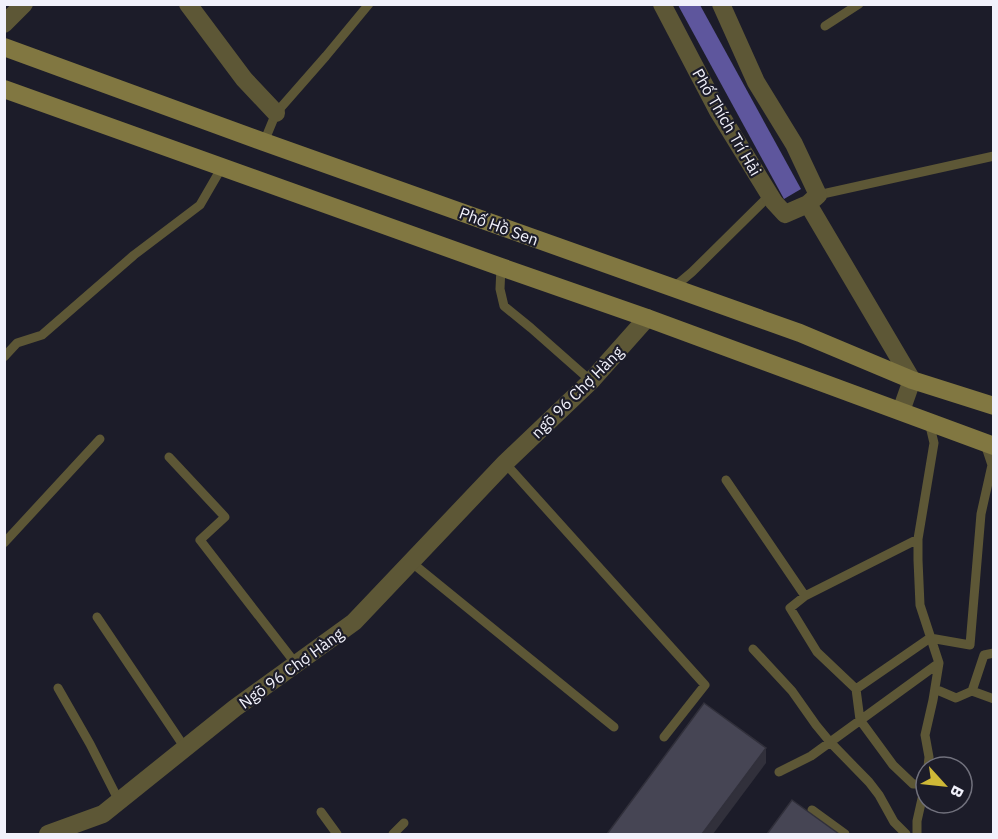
<svg xmlns="http://www.w3.org/2000/svg" width="998" height="839" font-family="'IBM Plex Sans',sans-serif">
  <style>
    .water { fill: #5e569d }
    .lines { fill: none; stroke-linecap: round; stroke-linejoin: round }
    .lane { stroke: #5d5736; stroke-width: 9 }
    .street { stroke: #5d5736; stroke-width: 18 }
    .secondary { stroke: #817741; stroke-width: 18 }
    .shaded-wall { fill: #31303b }
    .building { fill: #464554; stroke: #31303b; stroke-width: 1.5 }
    .labels { text-anchor: middle; stroke-width: 4.5; stroke-linejoin: round; paint-order: stroke }
    .street-label { font-size: 16px; fill: #f1f1fb; stroke: #1c1c29 }
  </style>
  <rect width="100%" height="100%" fill="#1c1c29"/>
  <path class="water" d="M 678,5 L 700,5 L 801,189 L 784,199 Z"/>
  <g class="lines">
    <path class="lane" d="M 825,26 L 859,4
      M 264,142 L 276,113 L 326,56 L 369,4
      M 818,195 L 994,156
      M 501,267 L 500,289 L 504,306 L 531,328 L 591,381
      M 673,288 L 692,272 L 769,196
      M 4,357 L 17,343 L 42,335 L 134,255 L 200,205 L 222,167
      M 169,457 L 225,517 L 200,540 L 296,664
      M 505,463 L 705,685 L 664,737
      M 726,480 L 805,596
      M 918,539 L 805,596 L 790,608 L 817,652 L 856,689 L 860,720 L 893,765 L 913,784 L 926,784
      M 4,543 L 100,439
      M 411,562 L 614,727
      M 97,617 L 185,748
      M 753,649 L 792,691 L 816,725 L 830,742 L 869,782 L 879,795 L 894,822 L 906,834
      M 58,688 L 90,744 L 119,801
      M 856,689 L 930,638 L 970,645 L 981,514 L 992,465 L 985,444
      M 935,689 L 956,698 L 972,691 L 994,699
      M 972,691 L 984,655 L 994,653
      M 928,767 L 929,757 L 925,735 L 933,700 L 939,663 L 920,605 L 918,560 L 918,539 L 934,443 L 929,422
      M 779,772 L 811,756 L 939,663
      M 812,810 L 845,834
      M 321,812 L 337,834
      M 393,834 L 404,823
      M 917,834 L 917,821 L 926,781"/>
    <path class="street" d="M 188,4 L 244,79 L 276,113
      M 662,4 L 718,111 L 774,202 L 785,214 L 808,204
      M 721,4 L 756,82 L 794,144 L 818,195 L 808,204 L 912,380 L 901,411
      M 4,24 L 24,4
      M 48,834 L 103,814 L 235,708 L 354,622 L 505,463 L 591,381 L 647,318"/>
    <path class="secondary" d="M 4,47 L 264,142 L 800,333 L 912,380 L 994,406
      M 4,89 L 501,267 L 647,318 L 994,446"/>
  </g>
  <path class="shaded-wall" d="M 766,748 L 766,763 L 713,834 L 702,834 Z"/>
  <path class="building" d="M 704,703 L 766,748 L 702,834 L 607,834 Z
    M 792,800 L 839,834 L 767,834 Z"/>
  <g class="labels">
    <g class="street-label">
      <text transform="translate(727 122) rotate(60)" y="6">Phố Thích Trí Hải</text>
      <text transform="translate(499 226) rotate(20)" y="6">Phố Hồ Sen</text>
      <text transform="translate(577 392) rotate(-45)" y="6">ngõ 96 Chợ Hàng</text>
      <text transform="translate(291 668) rotate(-36)" y="6">Ngõ 96 Chợ Hàng</text>
    </g>
  </g>
  <rect width="998" height="839" fill="none" stroke="#f1f1fb" stroke-width="12"/>
  <g transform="translate(944 785) rotate(117)"><circle r="28" fill="#1c1c29" stroke="#71717d" stroke-width="1.5"/>
  <path d="M0-4.5L10 22L0 15L-10 22Z" fill="#ceb837"/>
  <text y="-9" font-size="16" font-weight="bold" text-anchor="middle" fill="#f1f1fb">B</text>
  </g>
</svg>
